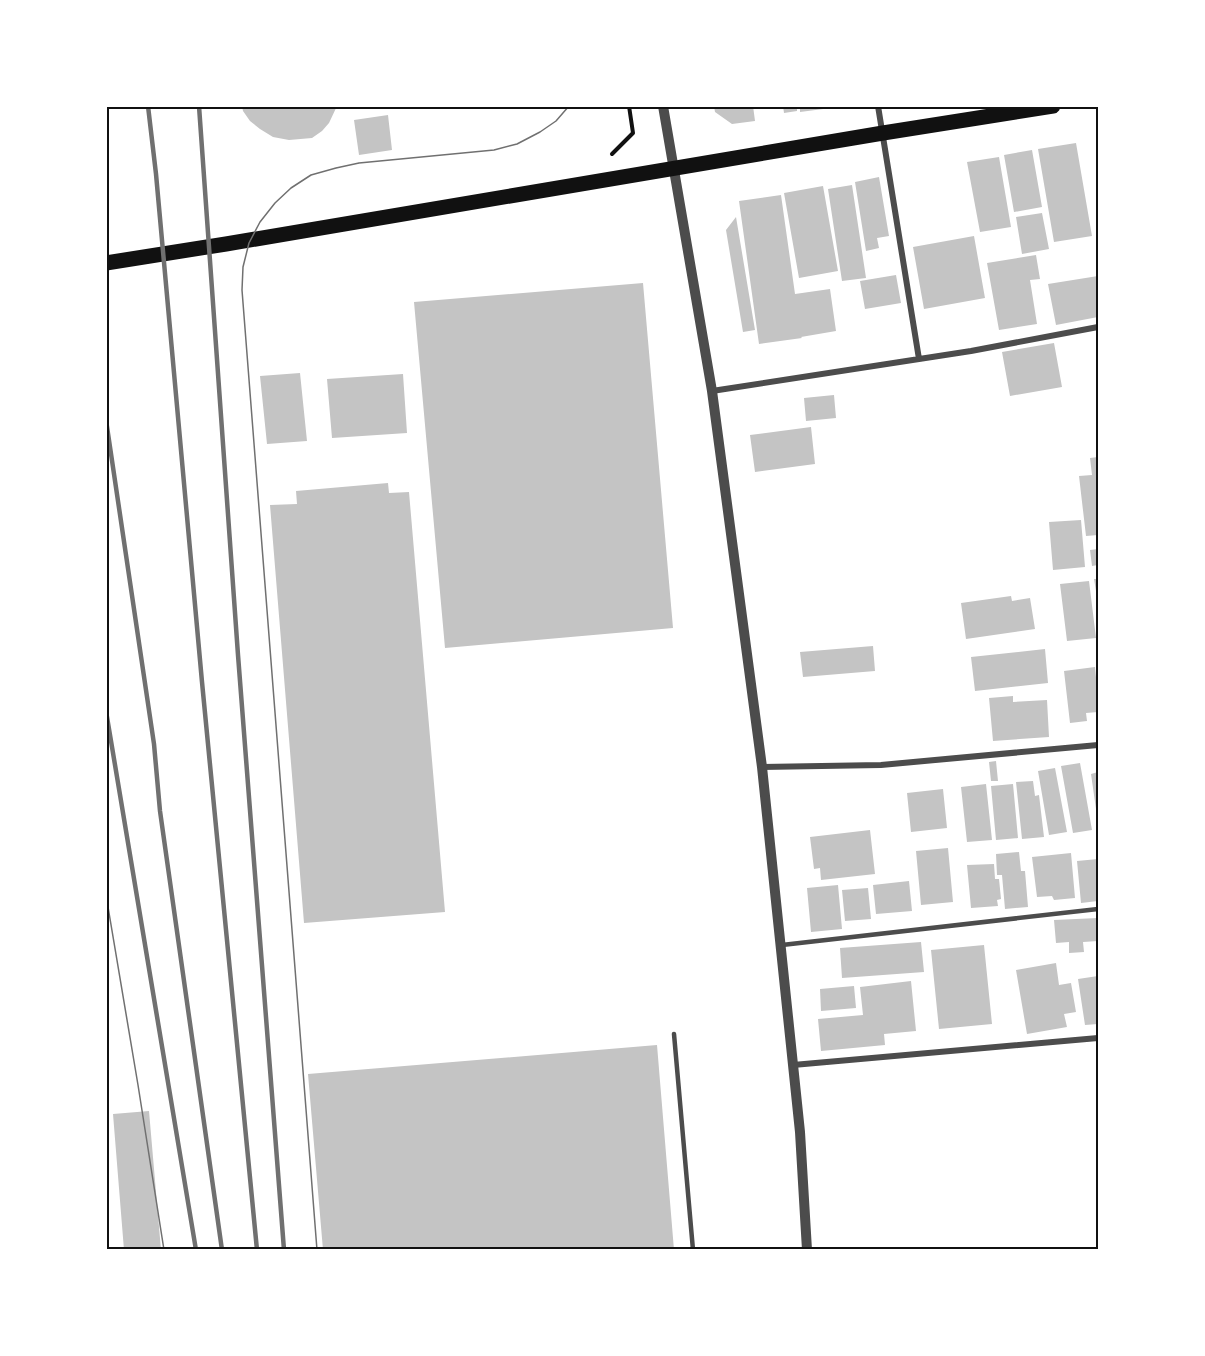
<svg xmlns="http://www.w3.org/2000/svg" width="1205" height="1356" font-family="'IBM Plex Serif',serif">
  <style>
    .building { fill: #c4c4c4 }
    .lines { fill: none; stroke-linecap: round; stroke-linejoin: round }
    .path { stroke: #111; stroke-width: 4 }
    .service { stroke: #4c4c4c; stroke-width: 4.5 }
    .minor { stroke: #4c4c4c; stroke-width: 6 }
    .tertiary { stroke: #4c4c4c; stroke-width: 10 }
    .primary { stroke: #111; stroke-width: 15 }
    .tram { stroke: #707070; stroke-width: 1.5 }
    .rail { stroke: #707070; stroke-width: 4.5 }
    .neatline { fill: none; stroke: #111; stroke-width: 2 }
  </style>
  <rect width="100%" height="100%" fill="#fff"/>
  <path class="building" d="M 242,106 L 337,106 L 329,123 L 322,131 L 312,138 L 289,140 L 273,137 L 260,129 L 250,121 L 243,111 Z
    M 714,106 L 753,106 L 755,121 L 732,124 L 715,112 Z
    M 783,106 L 797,106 L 797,111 L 784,113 Z
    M 800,106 L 831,106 L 831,108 L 800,112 Z
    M 388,115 L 392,150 L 359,155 L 354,120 Z
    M 1076,143 L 1092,236 L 1054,242 L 1038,149 Z
    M 1032,150 L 1042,207 L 1014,212 L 1004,155 Z
    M 999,157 L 1011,227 L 980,232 L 967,162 Z
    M 879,177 L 889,236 L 877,238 L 879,248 L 866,251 L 855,182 Z
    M 852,185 L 866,278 L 842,281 L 828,189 Z
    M 823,186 L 838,271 L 799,278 L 784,193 Z
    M 781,195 L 795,294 L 830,289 L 836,331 L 801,337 L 802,338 L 759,344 L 739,201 Z
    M 1042,213 L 1049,249 L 1022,254 L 1016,217 Z
    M 736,217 L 755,330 L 743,332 L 726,230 Z
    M 974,236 L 985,298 L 924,309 L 913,247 Z
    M 1036,255 L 1040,279 L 1030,280 L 1037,324 L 999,330 L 987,263 Z
    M 896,275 L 901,303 L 865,309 L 860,281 Z
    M 1098,276 L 1098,317 L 1056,325 L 1048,284 Z
    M 643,283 L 673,628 L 445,648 L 414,302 Z
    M 1054,343 L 1062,387 L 1010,396 L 1002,352 Z
    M 300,373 L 307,441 L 267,444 L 260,376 Z
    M 403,374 L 407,433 L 332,438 L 327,379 Z
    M 834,395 L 836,418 L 806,421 L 804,398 Z
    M 811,427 L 815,464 L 755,472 L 750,435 Z
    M 1098,457 L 1098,535 L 1086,536 L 1079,476 L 1092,475 L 1090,458 Z
    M 388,483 L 389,493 L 409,492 L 445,912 L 304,923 L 270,505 L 297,504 L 296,491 Z
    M 1081,520 L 1085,567 L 1053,570 L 1049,522 Z
    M 1098,549 L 1098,565 L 1092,566 L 1090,550 Z
    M 1094,579 L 1098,579 L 1098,591 L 1096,591 Z
    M 1089,581 L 1096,638 L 1067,641 L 1060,584 Z
    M 1011,596 L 1012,601 L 1030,598 L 1035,629 L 966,639 L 961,603 Z
    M 873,646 L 875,671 L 803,677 L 800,652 Z
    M 1045,649 L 1048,683 L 975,691 L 971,657 Z
    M 1095,667 L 1098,698 L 1098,712 L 1086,713 L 1087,721 L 1070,723 L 1064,671 Z
    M 1013,696 L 1013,702 L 1047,700 L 1049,737 L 993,741 L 989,698 Z
    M 996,761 L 998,781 L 991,781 L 989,762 Z
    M 1080,763 L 1092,830 L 1073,833 L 1061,766 Z
    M 1055,768 L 1067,832 L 1049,835 L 1038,771 Z
    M 1098,772 L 1098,816 L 1097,816 L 1091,774 Z
    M 1033,781 L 1035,796 L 1039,795 L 1044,837 L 1022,839 L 1016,782 Z
    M 986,784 L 992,840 L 967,842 L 961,787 Z
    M 1013,784 L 1018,838 L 996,840 L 991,786 Z
    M 943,789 L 947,828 L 911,832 L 907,793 Z
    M 870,830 L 875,874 L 821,880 L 820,868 L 814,869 L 810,837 Z
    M 948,848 L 953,902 L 921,905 L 916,851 Z
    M 1019,852 L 1021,871 L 1025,871 L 1028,907 L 1005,909 L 1002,875 L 997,875 L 996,854 Z
    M 1071,853 L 1075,898 L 1054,900 L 1052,896 L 1037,897 L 1032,857 Z
    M 1098,859 L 1098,901 L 1081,903 L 1077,861 Z
    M 994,864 L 995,879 L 999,879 L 1001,899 L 997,900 L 998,906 L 971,908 L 967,865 Z
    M 909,881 L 912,911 L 876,914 L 873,885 Z
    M 838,885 L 842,929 L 811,932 L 807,888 Z
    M 868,888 L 871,919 L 845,921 L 842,890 Z
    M 1098,918 L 1098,941 L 1083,942 L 1084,952 L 1069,953 L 1069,942 L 1056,943 L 1054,920 Z
    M 921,942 L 924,972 L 842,978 L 840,948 Z
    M 984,945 L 992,1024 L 939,1029 L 931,950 Z
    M 1056,963 L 1059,985 L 1071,983 L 1076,1012 L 1064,1014 L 1067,1027 L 1027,1034 L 1016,970 Z
    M 1098,976 L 1098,1024 L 1085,1025 L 1078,979 Z
    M 911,981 L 916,1031 L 884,1034 L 885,1045 L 821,1051 L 818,1019 L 863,1015 L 860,987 Z
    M 854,986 L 856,1008 L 821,1011 L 820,989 Z
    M 657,1045 L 674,1250 L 323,1250 L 308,1074 Z
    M 149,1111 L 161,1250 L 124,1250 L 113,1114 Z"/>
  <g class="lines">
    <path class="path" d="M 612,154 L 633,133 L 629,106"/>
    <path class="service" d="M 782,945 L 1098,909
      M 674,1034 L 693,1250"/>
    <path class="minor" d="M 878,106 L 919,359
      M 712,391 L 971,351 L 1098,327
      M 762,767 L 881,765 L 1098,745
      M 793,1065 L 1098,1038"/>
    <path class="tertiary" d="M 663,106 L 712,391 L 762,767 L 800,1132 L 807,1250"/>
    <path class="primary" d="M 106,263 L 226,244 L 883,133 L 1053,106"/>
    <path class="tram" d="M 106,895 L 138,1085 L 164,1250
      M 317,1250 L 242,290 L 243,267 L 249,243 L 260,222 L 275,203 L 291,188 L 311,175 L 336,168 L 359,163 L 494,150 L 517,144 L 540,132 L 556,121 L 569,106"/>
    <path class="rail" d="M 148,106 L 156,174 L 202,682 L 257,1250
      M 199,106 L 238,655 L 284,1250
      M 106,420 L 154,744 L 160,811 L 222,1250
      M 106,711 L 196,1250"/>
  </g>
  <rect width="1205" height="1356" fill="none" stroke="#ffffff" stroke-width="216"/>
  <rect x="108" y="108" width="989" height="1140" class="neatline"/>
</svg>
